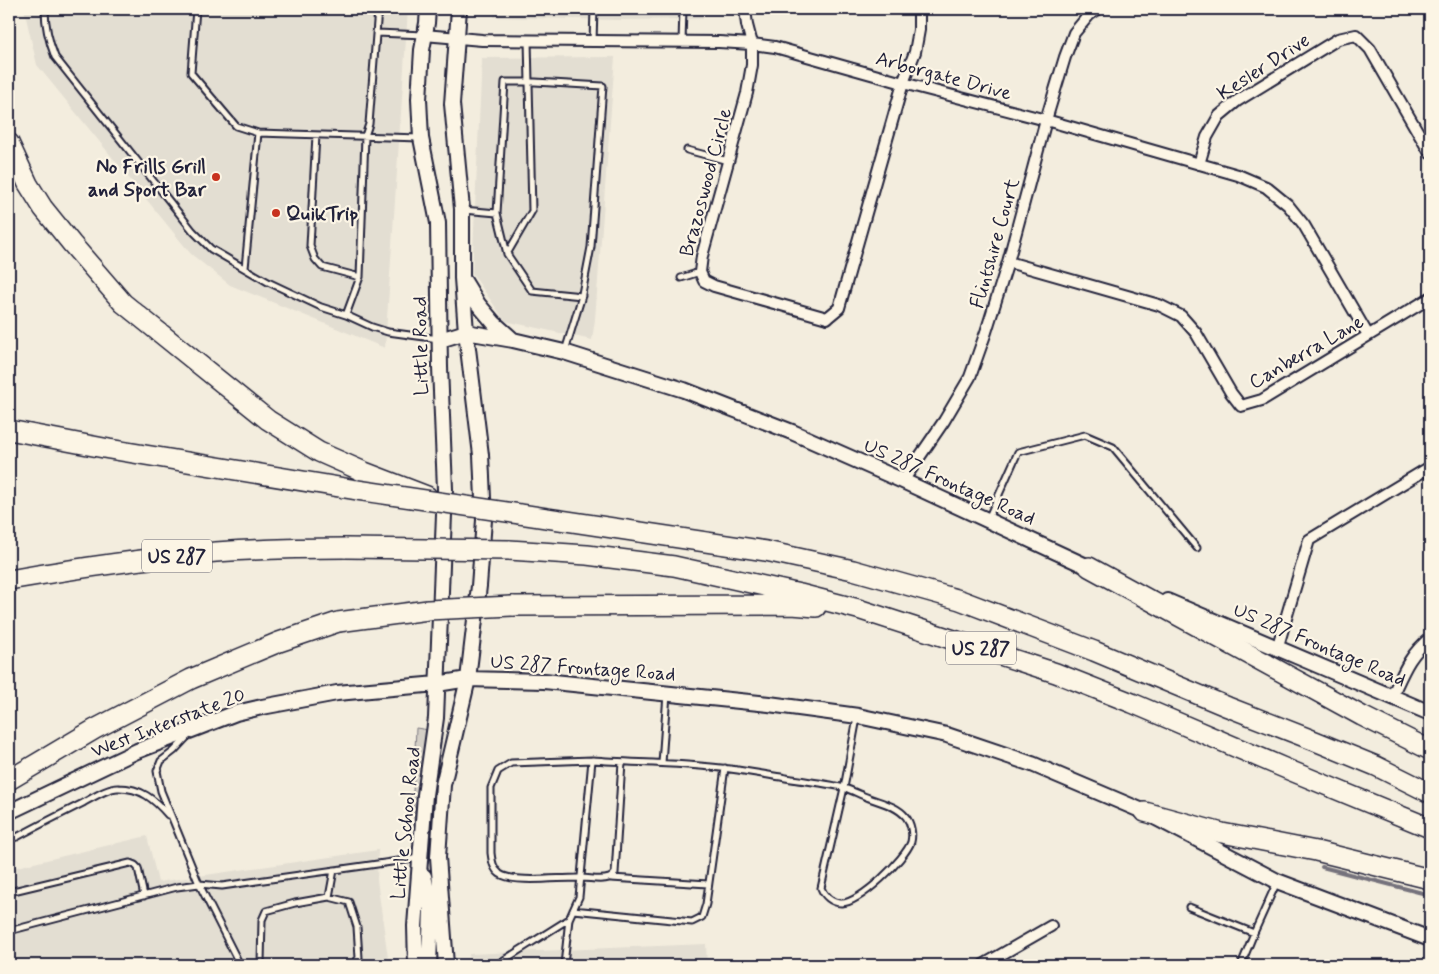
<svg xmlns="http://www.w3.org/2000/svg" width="1439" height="974" font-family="Mynerve,sans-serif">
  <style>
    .built { fill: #e3ded2 }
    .green { fill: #d4cfc6; stroke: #7b7880 }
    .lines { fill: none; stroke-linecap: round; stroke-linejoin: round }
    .stream { stroke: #75727b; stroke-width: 4 }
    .service-casing { stroke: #22223b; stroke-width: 9 }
    .minor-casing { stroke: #22223b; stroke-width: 14 }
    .secondary-casing { stroke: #22223b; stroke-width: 18 }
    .motorway-casing { stroke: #22223b; stroke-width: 22 }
    .service { stroke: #fcf5e5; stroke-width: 5 }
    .minor { stroke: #fcf5e5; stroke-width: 10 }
    .secondary { stroke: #fcf5e5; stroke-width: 14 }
    .motorway { stroke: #fcf5e5; stroke-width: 19 }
    .motorway-bridge-casing { stroke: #22223b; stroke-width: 22; stroke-linecap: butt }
    .motorway-bridge { stroke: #fcf5e5; stroke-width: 19 }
    .poi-dot { fill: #c8321e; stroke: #fcf5e5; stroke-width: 2 }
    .labels { text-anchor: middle; stroke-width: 4.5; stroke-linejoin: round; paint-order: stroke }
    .shield { fill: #fcf5e5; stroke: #63616e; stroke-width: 1 }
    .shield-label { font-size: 19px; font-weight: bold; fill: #22223b }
    .street-label { font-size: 20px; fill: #22223b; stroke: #fcf5e5 }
    .poi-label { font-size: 20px; font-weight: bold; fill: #22223b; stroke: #fcf5e5; text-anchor: end }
  </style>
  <rect width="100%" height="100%" fill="#f3edde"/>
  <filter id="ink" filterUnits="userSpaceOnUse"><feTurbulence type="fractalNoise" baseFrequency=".02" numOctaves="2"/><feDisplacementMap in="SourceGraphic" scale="10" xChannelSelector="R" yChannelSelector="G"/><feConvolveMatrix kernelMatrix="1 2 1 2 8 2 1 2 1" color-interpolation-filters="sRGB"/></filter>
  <g filter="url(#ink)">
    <path class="built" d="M 24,9 L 408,9 L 385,348 L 230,285 L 191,254 L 37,65 Z
      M 495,9 L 704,9 L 703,19 L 618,20 L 494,17 Z
      M 615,57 L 595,319 L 592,340 L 505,321 L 472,273 L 482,58 Z
      M 147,836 L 158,882 L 378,850 L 377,880 L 389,965 L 9,965 L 9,869 Z
      M 706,944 L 707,965 L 469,965 L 469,954 Z"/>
    <path class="green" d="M 416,728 L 429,730 L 427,877 L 415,840 L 413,792 Z"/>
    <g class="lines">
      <path class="stream" d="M 1322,867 L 1430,895"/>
      <defs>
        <path id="service" d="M 45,9 C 45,25 49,42 55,57 L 193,231 L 211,249 L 268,282 L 321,307 L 346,315 L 372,327 L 388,332 L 439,339
          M 196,9 L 191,73 L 236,126 L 258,133 L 420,138
          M 377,33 L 424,35
          M 593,41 L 594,9
          M 682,42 L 683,9
          M 316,135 L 310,246 L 315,259 L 322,267 L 360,277
          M 687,150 L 728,161
          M 463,210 L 497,213 L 505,82 L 535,82 L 603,86 L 591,247 L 581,299 L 565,351
          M 497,213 L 507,254 L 532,291 L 582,296
          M 507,254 L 532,211 L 528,40
          M 245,268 L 258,133
          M 681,278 L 700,272
          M 346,315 L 360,277 L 365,136 L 369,124 L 378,9
          M 988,519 L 1018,452 L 1085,435 L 1113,447 L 1197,548
          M 188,736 L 174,751 L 161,761 L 157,771 L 161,791 L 199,884 L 240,965
          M 592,760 L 511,763 L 498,771 L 491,788 L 491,853 C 492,861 493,869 500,874 C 515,884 562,877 582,878 C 590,878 601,881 609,878 C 612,877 613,876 615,873 L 622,762
          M 662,763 L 667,694
          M 9,839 L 17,837 C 39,825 61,814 83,803 C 92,798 109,787 119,788 C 141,788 154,799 168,815
          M 611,878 L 708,884
          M 9,892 L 130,863 L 135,865 L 138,868 L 144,896
          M 329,897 L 334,870
          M 1189,907 L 1254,933 L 1277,882
          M 573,910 L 692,922 L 702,917 L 706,904 L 725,768
          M 9,931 L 177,887 L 199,884 L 222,886 L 420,858
          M 263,965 L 261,963 L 262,920 L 266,911 L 295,903 L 329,897 L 349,902 L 357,927 L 359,958 L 353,965
          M 496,965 L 569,919
          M 564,965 L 569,919 L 579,897 L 592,760 C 635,763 678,763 721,768 C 741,770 761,774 781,777 C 800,781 827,783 845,788 C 853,791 861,795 869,798 C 882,803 897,806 906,817 C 911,823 913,834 911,842 C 905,859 859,904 841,903 C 832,903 824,896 821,888 L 844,788 L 857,718
          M 1241,965 L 1254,933"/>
        <path id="minor" d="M 745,9 L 747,25 L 752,44 L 752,65 L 747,93 L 702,256 L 700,272 L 704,281 L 714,286 L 827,318 L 839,308 L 903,83 L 915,52 L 919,30 L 919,9
          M 424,35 L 482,40 L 719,42 L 752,44 L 775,47 L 903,83 L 1046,120 L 1238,175 L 1266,187 L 1288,205 L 1304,225 L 1368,335
          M 1199,164 L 1207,137 L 1219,116 L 1237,101 L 1338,39 L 1356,35 L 1370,49 L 1430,153
          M 1008,262 L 1159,305 L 1181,316 L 1196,333 L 1231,393 L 1241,406 L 1262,400 L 1430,298
          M 903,481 L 944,421 L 970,377 L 986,332 L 1008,262 L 1046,120 L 1065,57 L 1074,33 L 1089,15 L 1098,9
          M 1277,649 L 1309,540 L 1430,467
          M 1392,696 C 1403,673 1409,655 1430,638
          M 983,965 L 1051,926"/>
        <path id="secondary" d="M 464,281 L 478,304 L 494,323 L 513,340
          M 440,340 L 466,332 L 513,340 L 564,352 L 684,390 L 792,432 L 903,481 L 1097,571
          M 1167,601 L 1430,713
          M 9,812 L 137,751 L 236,713 L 262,707 L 337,693 L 437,684 L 468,679 L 544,681 L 769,704 L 858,716 L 947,735 L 1032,764 L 1145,812 L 1277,881 L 1430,939
          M 424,876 L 431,910 L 429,965
          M 416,965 L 415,926 L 425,795 L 436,718 L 445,489 L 440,367 L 438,223 L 421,138 L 419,99 L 422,50 L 427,23 L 428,9
          M 446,965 L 438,857 L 443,785 L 468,679 L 479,586 L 484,520 L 481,455 L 466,332 L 462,278 L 462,209 L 452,104 L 459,9"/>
        <path id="motorway" d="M 9,143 L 28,184 L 43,208 L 72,244 L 123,303 L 268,420 L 319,452 L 362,471 L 427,496
          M 9,430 L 109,449 L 357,490
          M 520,514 L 766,551 L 853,570 L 960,600 L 1094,651 L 1228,707 L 1315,741 L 1376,766 L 1430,793
          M 509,550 L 587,555 L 674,566 L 800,594 L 858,609 L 1056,673 L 1132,703 L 1289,770 L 1430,828
          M 1089,567 L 1362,716 L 1430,750
          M 9,580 C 78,568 147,558 216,552 C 260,549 303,548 346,548
          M 512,606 L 792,605 L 816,607
          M 9,780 L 95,729 L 191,679 L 279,642 L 338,622
          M 1145,812 L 1222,833 L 1316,851 L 1430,879"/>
      </defs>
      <use href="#service" class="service-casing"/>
      <use href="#minor" class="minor-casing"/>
      <use href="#secondary" class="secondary-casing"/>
      <use href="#motorway" class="motorway-casing"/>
      <use href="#service" class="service"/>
      <use href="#minor" class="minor"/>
      <use href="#secondary" class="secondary"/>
      <use href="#motorway" class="motorway"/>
      <defs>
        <path id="motorway-bridge" d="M 357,490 L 520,514
          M 346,548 L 509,550
          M 338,622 L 428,610 L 512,606"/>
      </defs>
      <use href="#motorway-bridge" class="motorway-bridge-casing"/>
      <use href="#motorway-bridge" class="motorway-bridge"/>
    </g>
  </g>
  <g class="poi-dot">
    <circle cx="216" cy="177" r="5"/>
    <circle cx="276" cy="213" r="5"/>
  </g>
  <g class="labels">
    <g class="shield">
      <rect x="142" y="539.5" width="70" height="33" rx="4"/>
      <rect x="946" y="631.5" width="70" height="33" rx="4"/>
    </g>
    <g class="shield-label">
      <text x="177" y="563">US 287</text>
      <text x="981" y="655">US 287</text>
    </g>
    <g class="street-label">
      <text transform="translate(1263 66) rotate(-33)" y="7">Kesler Drive</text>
      <text transform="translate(944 75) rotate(15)" y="7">Arborgate Drive</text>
      <text transform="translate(705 182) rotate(-75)" y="7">Brazoswood Circle</text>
      <text transform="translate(994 243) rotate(-74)" y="7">Flintshire Court</text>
      <text transform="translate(420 346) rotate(-91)" y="7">Little Road</text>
      <text transform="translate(1306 351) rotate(-30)" y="7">Canberra Lane</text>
      <text transform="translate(950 481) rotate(24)" y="7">US 287 Frontage Road</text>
      <text transform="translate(1320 644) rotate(23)" y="7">US 287 Frontage Road</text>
      <text transform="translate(583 667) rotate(4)" y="7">US 287 Frontage Road</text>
      <text transform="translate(168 722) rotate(-21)" y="7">West Interstate 20</text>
      <text transform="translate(405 823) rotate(-84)" y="7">Little School Road</text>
    </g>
    <g class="poi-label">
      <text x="206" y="173">No Frills Grill<tspan x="206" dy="23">and Sport Bar</tspan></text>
      <text x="286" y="220" text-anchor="start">QuikTrip</text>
    </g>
  </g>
  <rect width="1439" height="974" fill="none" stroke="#fcf5e5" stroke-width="30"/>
  <rect x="15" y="15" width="1409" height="944" fill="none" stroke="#22223b" stroke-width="2" filter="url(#ink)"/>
</svg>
